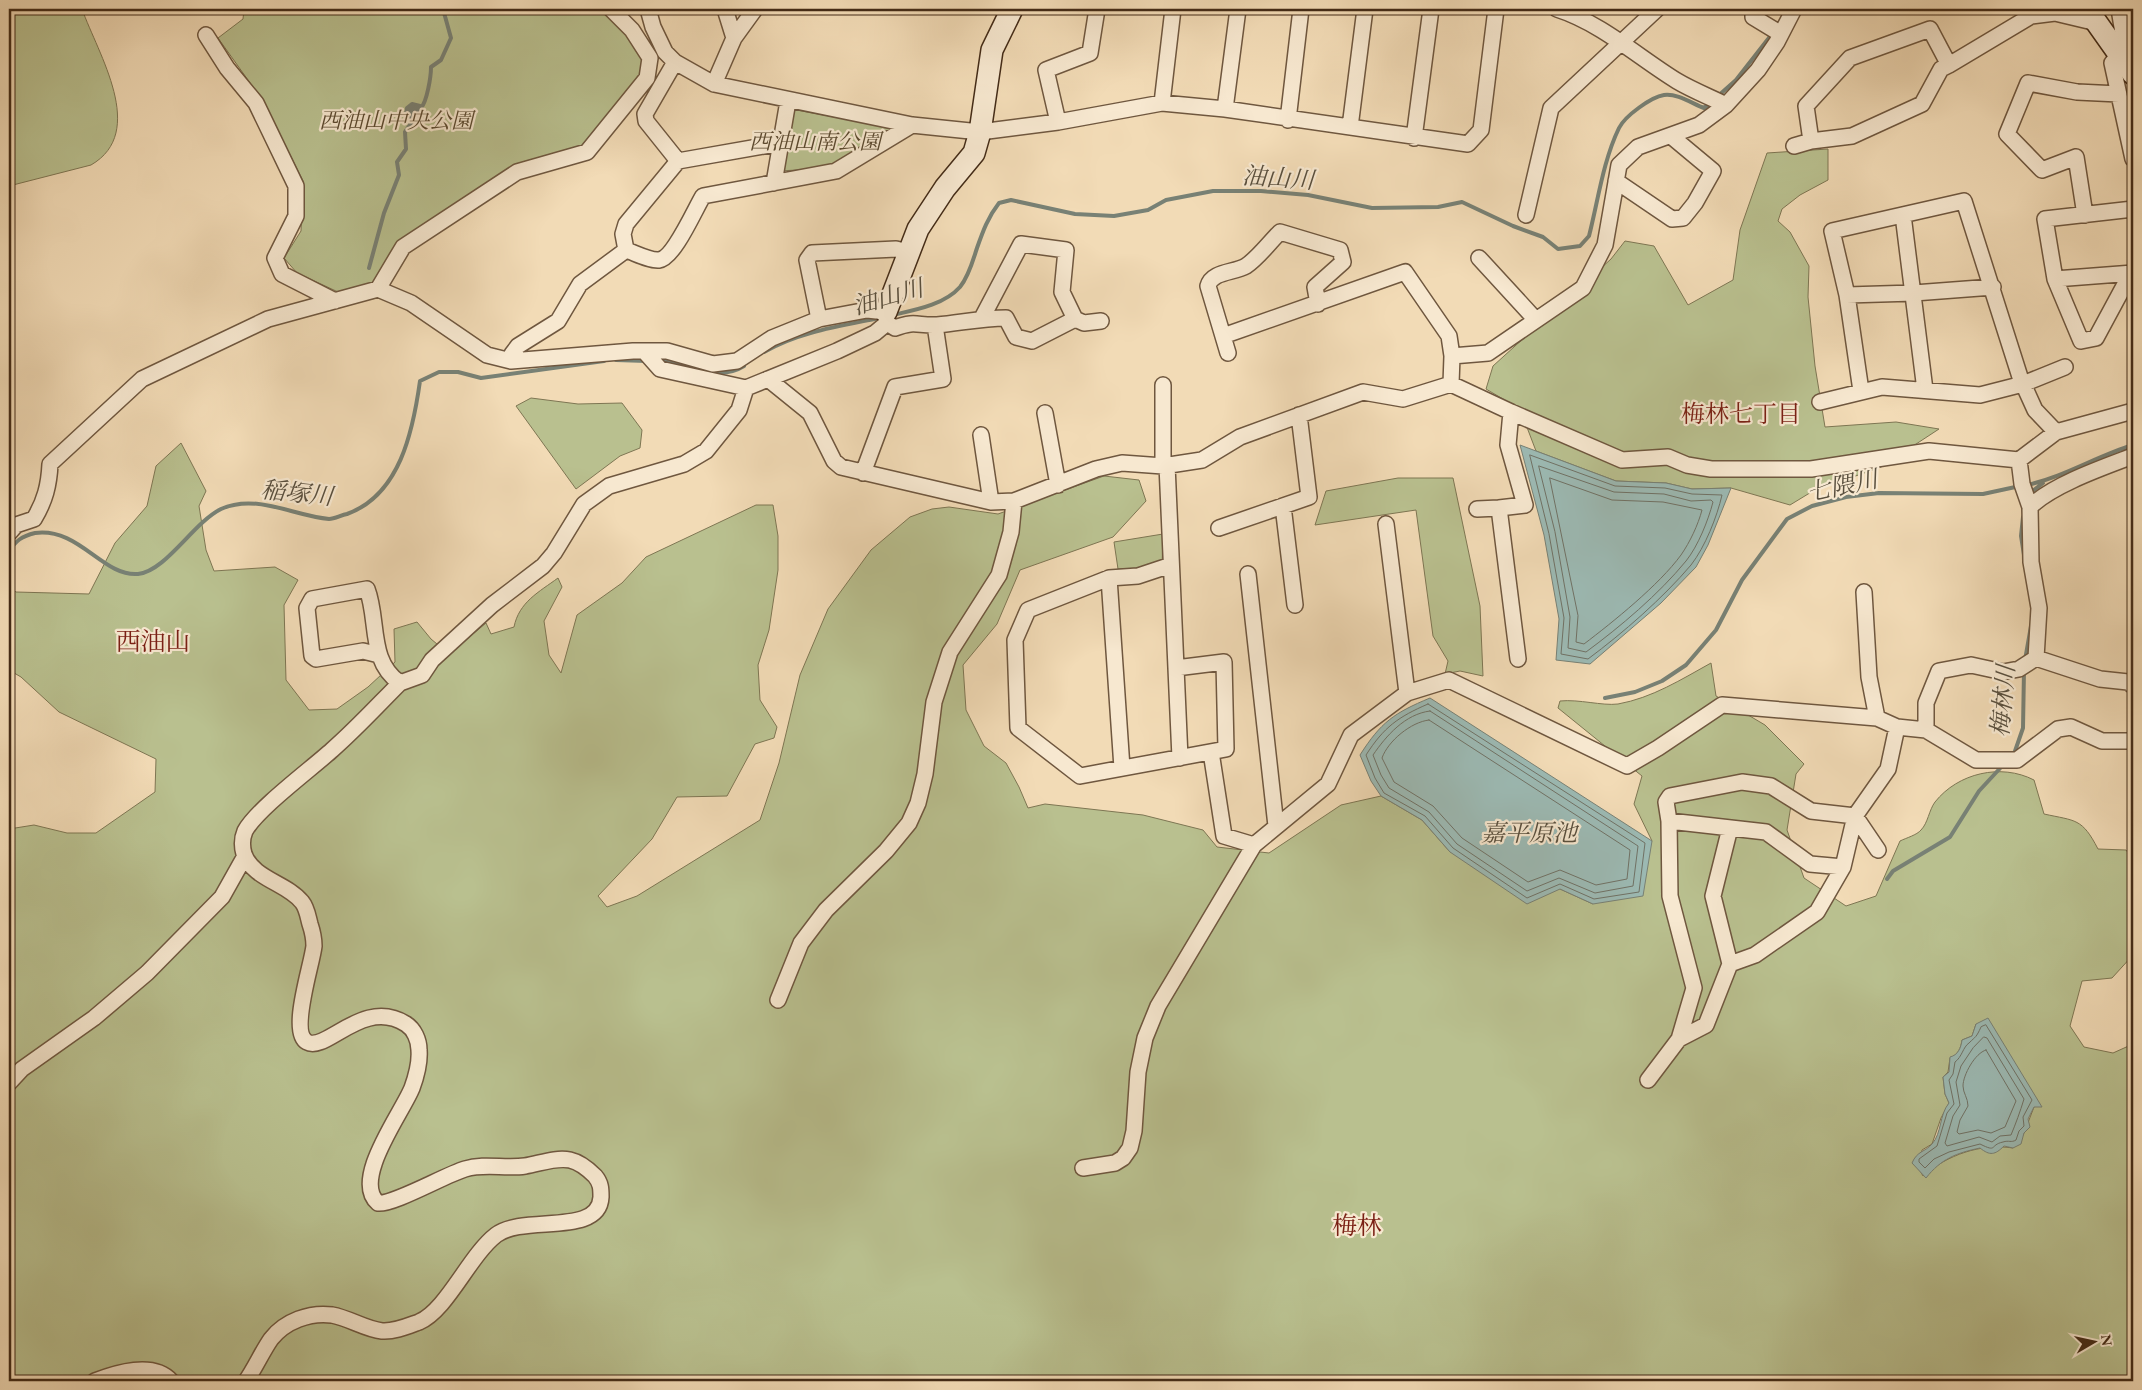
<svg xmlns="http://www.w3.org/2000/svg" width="2142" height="1390" font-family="'EB Garamond','Noto Serif JP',serif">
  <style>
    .green { fill: #b9c08f; stroke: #7e7653; fill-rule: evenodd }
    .water { fill: #9cbab4; stroke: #788175 }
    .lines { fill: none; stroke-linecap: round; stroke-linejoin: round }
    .shore { stroke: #707266; stroke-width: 1 }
    .stream { stroke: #788175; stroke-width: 4 }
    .street-casing { stroke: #6f573f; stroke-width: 18 }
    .secondary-casing { stroke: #432b17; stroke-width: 24 }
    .street { stroke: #f7e8d0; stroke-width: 15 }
    .secondary { stroke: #f7e8d0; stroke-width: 21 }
    .labels { text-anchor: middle; stroke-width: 4.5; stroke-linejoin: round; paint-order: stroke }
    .park-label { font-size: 22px; font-style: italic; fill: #5b492f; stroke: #f7e8d0 }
    .water-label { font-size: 24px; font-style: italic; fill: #594f3e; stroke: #f7e8d0 }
    .neighbourhood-label { font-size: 24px; fill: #7a1f14; stroke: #f7e8d0 }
    .quarter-label { font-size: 25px; fill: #7a1f14; stroke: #f7e8d0 }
  </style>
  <rect width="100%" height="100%" fill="#f2dbb6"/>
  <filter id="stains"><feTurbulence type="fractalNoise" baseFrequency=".004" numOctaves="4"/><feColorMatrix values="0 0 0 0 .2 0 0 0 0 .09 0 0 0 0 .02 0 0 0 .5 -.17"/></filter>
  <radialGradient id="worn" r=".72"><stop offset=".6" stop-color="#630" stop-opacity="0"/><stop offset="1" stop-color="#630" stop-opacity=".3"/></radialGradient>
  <path class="green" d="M 9,9 L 82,9 C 98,54 148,132 91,165 L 9,186 Z
    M 244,9 L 611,9 L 650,58 L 647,78 L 587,152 L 517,172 L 403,247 L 378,289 L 349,297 L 297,273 L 284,258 L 301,231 L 303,181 L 263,101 L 218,38 L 243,19 Z
    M 791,109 L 889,127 L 890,130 L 833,168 L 779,171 Z
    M 1828,149 L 1828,180 L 1800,195 L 1782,209 L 1778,221 L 1790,232 L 1809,266 L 1808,297 L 1815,366 L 1825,427 L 1896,422 L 1939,429 L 1881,467 L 1813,491 L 1790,505 L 1731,488 L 1692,489 L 1666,483 L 1616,481 L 1536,451 L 1520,409 L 1486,389 L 1493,366 L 1611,259 L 1625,241 L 1654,246 L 1688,305 L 1733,280 L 1740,230 L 1767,153 Z
    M 531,398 L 578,404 L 622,403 L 642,430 L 640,448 L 620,456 L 576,489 L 516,406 Z
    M 181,443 L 206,491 L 199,506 L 206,550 L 214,571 L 275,567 L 298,580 L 284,605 L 286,680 L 309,710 L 337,709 L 368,687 L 395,662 L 394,629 L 417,622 L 431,639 L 449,654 L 486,623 L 491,634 L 514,627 C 519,602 539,592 558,578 L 562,587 L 544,621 L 549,655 L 561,673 L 577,615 L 622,583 L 646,557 L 756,505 L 773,505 L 778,536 L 778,570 L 769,630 L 758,665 L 760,700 L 777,727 L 774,738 L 755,744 L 727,796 L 677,797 L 652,839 L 598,896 L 607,907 L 637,896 L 760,820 L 779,763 L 800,675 L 828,609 L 871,550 L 910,517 L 932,509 L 949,507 L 998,514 L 1104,476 L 1139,480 L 1146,501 L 1113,537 L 1020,570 L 997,624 L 963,665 L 966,710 L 984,746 L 1006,763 L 1019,787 L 1028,808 L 1045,804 L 1143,815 L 1203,830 L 1217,847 L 1269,853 L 1341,805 L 1381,796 L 1422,820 L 1450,852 L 1560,889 L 1593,904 L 1652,841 L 1634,804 L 1642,776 L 1558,708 L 1560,701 C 1579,699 1602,706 1618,704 C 1652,698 1682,679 1711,663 L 1716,696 L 1765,725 L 1804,764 L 1796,774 L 1787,830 L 1804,878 L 1846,906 L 1876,896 L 1900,841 C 1906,838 1917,835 1921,830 C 1928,823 1929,810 1935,802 C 1958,773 2001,763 2034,780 L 2044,814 C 2076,821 2082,818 2098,849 L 2126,850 L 2133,859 L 2133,955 L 2112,978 L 2082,981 L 2070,1026 L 2084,1047 L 2113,1053 L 2133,1044 L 2133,1381 L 9,1381 L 9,829 L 34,825 L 67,833 L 96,833 L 155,792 L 156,759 L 59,712 L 21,677 L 9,670 L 9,587 L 16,592 L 89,594 L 115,543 L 147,506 L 156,466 ZM 1976,1024 L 2034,1107 L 2024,1133 L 2013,1148 C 1981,1143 1947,1155 1923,1176 L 1919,1169 L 1922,1150 L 1932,1144 L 1941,1118 L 1949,1103 L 1945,1094 L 1943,1077 L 1948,1072 L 1950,1058 C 1958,1055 1961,1048 1962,1040 L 1972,1036 Z
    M 1398,478 L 1453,478 L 1480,606 L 1483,676 L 1460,671 L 1445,674 L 1448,661 L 1433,636 L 1416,510 L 1315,525 L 1326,491 Z
    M 1163,534 L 1162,567 L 1118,569 L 1114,542 Z"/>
  <path class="water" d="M 1520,445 L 1616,481 L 1666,483 L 1692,489 L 1731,488 L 1708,545 L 1696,567 L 1661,603 L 1590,664 L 1556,660 L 1559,619 L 1544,535 Z
    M 1430,698 L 1652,841 L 1643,896 L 1593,904 L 1560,889 L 1527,904 L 1450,852 L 1422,820 L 1381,796 L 1371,781 L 1360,755 C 1381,722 1394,713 1430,698 Z
    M 1988,1018 L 2042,1107 L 2034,1107 L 2028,1119 L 2030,1127 L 2024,1133 L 2021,1144 L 2013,1148 L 2004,1146 C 1995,1155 1990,1156 1980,1148 C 1956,1153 1941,1159 1926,1178 L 1912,1163 C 1917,1151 1925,1152 1932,1144 C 1942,1133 1939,1115 1949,1103 L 1945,1094 L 1943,1077 L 1949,1072 L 1950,1057 C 1958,1055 1961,1048 1962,1040 L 1972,1036 L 1976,1024 Z"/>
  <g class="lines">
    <path class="shore" d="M 1530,455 L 1615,486 L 1665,488 L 1692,494 L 1722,495 C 1717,517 1705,547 1691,565 C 1663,598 1623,633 1588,659 L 1561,654 L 1564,618 L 1549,534 Z
      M 1539,466 L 1614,492 L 1664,494 L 1691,501 L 1711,500 L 1713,502 C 1708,521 1698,546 1686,561 C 1659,594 1620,627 1586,652 L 1568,648 L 1570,617 L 1555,532 Z
      M 1550,478 L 1612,500 L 1663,502 L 1702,510 C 1698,525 1690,542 1681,555 C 1659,585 1613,622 1584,644 L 1576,642 L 1578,616 Z
      M 1428,704 L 1645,843 L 1639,892 L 1594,899 L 1560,884 L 1527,898 L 1453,848 L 1425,816 L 1384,793 L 1375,778 L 1366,755 C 1384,727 1398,717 1428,704 Z
      M 1430,711 L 1638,846 L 1633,886 L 1595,893 L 1559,878 L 1527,891 L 1457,844 L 1429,812 L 1389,788 L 1381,775 L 1373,755 C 1386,736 1405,714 1430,711 Z
      M 1429,720 L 1630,850 L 1627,879 L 1596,885 L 1560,870 L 1528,882 L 1462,838 L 1433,806 L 1394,782 L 1382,758 C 1388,741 1411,722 1429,720 Z
      M 1986,1025 L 2032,1100 L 2023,1117 L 2024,1126 L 2019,1131 L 2016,1140 C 2011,1143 2009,1140 2003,1142 C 1989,1145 1998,1153 1980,1144 L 1949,1152 L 1934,1159 L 1925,1168 L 1919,1162 L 1919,1159 L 1937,1146 L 1947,1113 L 1954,1104 L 1949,1080 L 1953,1074 L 1955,1062 C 1962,1057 1963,1047 1969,1043 C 1976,1036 1976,1038 1981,1027 Z
      M 1984,1037 L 1987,1038 L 2024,1099 C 2020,1112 2016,1123 2011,1135 L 2000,1136 L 1992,1142 L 1979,1137 L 1947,1146 L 1945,1143 L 1953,1116 L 1960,1105 L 1956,1082 L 1961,1066 L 1973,1048 Z
      M 1986,1050 L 2016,1101 L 2005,1127 L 1991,1133 L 1978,1130 L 1959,1134 L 1957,1132 L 1960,1120 L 1968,1106 C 1968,1098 1963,1093 1963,1086 C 1963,1075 1975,1053 1986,1050 Z"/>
    <path class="stream" d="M 1718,96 L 1736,80 L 1772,34
      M 421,108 C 427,101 431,77 431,67 L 441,60 L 451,38 L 443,9
      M 369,268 L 384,213 L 399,175 L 397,162 L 406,149 L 405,132 L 412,122 L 420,119 L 423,115 L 420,106 L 412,104 L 407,108 L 406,114 L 412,121 L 417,120 L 421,114 L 419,108 L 413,107 L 408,110 L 409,116 L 413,119 L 417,117 L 418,111 L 412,109 L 410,113 L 414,116 L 417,112 L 413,111 L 414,114
      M 893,315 C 915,310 944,305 960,287 C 969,276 973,260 977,248 C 983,231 988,217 999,203 L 1011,200 L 1075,214 L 1114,216 L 1148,210 L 1166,200 L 1213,191 L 1261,191 L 1308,195 L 1372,208 L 1438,207 L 1462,202 L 1513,226 L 1543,237 L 1558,249 L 1580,246 L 1589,236 C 1598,201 1603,161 1619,128 C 1625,116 1651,97 1664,95 C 1677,93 1693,104 1704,108 L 1711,103
      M 764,352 C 798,332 840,326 879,318
      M 616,360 L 647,361
      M 659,361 C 687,362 717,383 744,366
      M 2027,485 C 2064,477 2097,456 2133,445
      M 2029,494 L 2043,483
      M 2023,517 L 2021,536 L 2024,555
      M 9,552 C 15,541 22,536 35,533 C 79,527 103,577 138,574 C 166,571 193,523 221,509 C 256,493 294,516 329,519 C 335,519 341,515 347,514 C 400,495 413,431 420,381 L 439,372 L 458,372 L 481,378 L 604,361
      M 2025,660 L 2031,626
      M 1605,698 L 1635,692 L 1662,681 L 1686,665 L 1716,630 L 1742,580 L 1787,519 L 1812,506 L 1846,497 L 1879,493 L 1983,494 L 2020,486
      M 2014,754 L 2023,728 L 2024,670
      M 1887,879 L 1893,871 L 1950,837 L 1979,791 L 2004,764"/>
    <defs>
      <path id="street" d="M 648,9 L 653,27 L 665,52 L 675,62 L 714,84 L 912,125 L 980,132 L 1058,122 L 1162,103 L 1225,109 L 1468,144 L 1481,130 L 1496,9
        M 725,9 L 734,38
        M 1557,9 C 1601,23 1638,57 1677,81 C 1692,90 1710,97 1726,105
        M 1753,9 L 1753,17 L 1781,34
        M 2119,9 L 2125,45
        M 206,35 L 227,68 L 256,103 L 296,186 L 296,216 L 275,258 L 282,274 L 335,301
        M 2119,55 L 2112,63 L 2133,159
        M 675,62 L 645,114 L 646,121 L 678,161
        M 1949,65 L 1930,29 L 1850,58 L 1806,106 L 1811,141 L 1852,136 L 1922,104 L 1941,69 L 1949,65 L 2031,16 L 2055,13 L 2097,23
        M 714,84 L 734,38 L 755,9
        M 1162,103 L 1173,9
        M 1225,109 L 1238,9
        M 1288,120 L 1301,9
        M 1058,122 L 1046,70 L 1090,53 L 1097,9
        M 1350,127 L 1365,9
        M 1414,138 L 1431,9
        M 1794,146 L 1811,141
        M 1616,181 L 1672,219 L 1683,218 L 1695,203 L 1713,171 L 1671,136
        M 774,183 L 788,101
        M 1526,215 L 1551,108 L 1657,9
        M 1903,215 L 1925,390
        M 2085,215 L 2076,157 L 2042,170 L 2007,134 L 2028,83 L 2077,92 L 2119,94
        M 626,250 L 623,234 L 626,224 L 678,161 L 781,143
        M 1479,258 L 1536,320
        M 2131,273 L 2096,338 L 2081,341 L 2055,279 L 2133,273
        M 2055,279 L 2045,219 L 2133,209
        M 378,289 L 403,247 L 517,172 L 587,152 L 647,78 L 650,58 L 632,30 L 611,9
        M 1847,295 L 1914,293 L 1993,287
        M 982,318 L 1021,244 L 1066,250 L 1062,292 L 1075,319 L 1084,323 L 1101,321
        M 819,319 L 807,260 L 812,253 L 896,249 L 908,252
        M 887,323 L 895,328 C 916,320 917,326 937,325 C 960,323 982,318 1006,318 L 1016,337 L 1032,341 L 1075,319
        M 644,351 L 660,369 L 746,388 L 837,351 L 875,333 L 887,323
        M 1228,353 L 1208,286 C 1212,271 1234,273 1246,266 C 1258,258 1269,243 1280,232 L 1340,250 L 1343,262 L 1315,287 L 1318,304
        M 1452,356 L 1488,353 L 1583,288 L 1605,245 L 1619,165 L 1638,147 L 1699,125 L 1726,105 L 1758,70 L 1777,42 L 1794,9
        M 511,361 L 512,354 L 518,346 L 558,321 L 580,284 L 626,250 C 635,253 650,261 659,260 C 674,258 695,209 703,196 L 836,171 L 912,125
        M 768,379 L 810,413 L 834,461 L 841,467 L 991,502 L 1014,501 L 1096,469 L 1122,463 L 1163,466 L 1202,460 L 1240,437 L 1363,392 L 1403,399 L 1451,384 L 1452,356 L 1449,336 L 1405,272 L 1223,336
        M 1451,384 L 1511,412 L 1508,445 L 1525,505 L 1499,508 L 1518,659
        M 1861,391 L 1847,295 L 1832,231 L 1964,201 L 2020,377 L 2035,410 L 2056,432
        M 1820,402 L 1882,387 L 1980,395 L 2023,384 L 2065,367
        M 1511,412 L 1622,460 L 1668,457 L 1687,465 L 1711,469 L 1811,469 L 1929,451 L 2019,460 L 2056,432 L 2133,411
        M 1045,413 L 1058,485
        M 981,435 L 991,502
        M 2133,456 C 2104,467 2052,485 2030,507 L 2031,562 L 2039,608 L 2036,658 L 2100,679 L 2128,682 L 2133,686
        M 2019,460 L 2022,484 L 2030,507
        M 1167,465 L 1180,758
        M 1163,466 L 1163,385
        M 863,473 L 895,387 L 943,379 L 935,325
        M 1283,506 L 1295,605
        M 1477,509 L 1499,508
        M 1386,524 L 1407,693
        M 1219,528 L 1309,497 L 1299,415
        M 9,533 L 16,525 L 34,519 C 45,501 49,485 50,464 L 142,379 L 268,319 L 378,289 L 411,303 L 487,355 L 511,361 L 633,351 L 667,351 L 713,364 L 737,361 L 772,338 L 819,319 L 867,310 L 886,312 L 887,323
        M 1171,565 L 1138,576 L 1109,578 L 1028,610 L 1015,640 L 1018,728 L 1080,776 L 1226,749 L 1224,662 L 1176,668
        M 1248,574 L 1276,826
        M 1109,578 L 1122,768
        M 1864,592 L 1869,677 L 1877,718
        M 379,655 L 363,651 L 316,659 L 312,656 L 307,608 L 312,599 L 367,589 C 379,620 368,661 400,683 L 422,675 L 432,660 L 492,605 L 543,566 L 554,553 L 584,504 L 609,486 L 684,464 L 706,451 L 739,410 L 746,388
        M 1926,730 L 1926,703 L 1939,671 L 1971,665 L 2003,672 L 2019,669 L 2036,658
        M 1211,752 L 1224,836 L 1254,845 L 1328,784 L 1351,735 L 1407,693 L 1449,680 L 1627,766 L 1658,748 L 1722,705 L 1877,718 L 1897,727 L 1926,730 L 1976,760 L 2017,760 L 2058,729 L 2071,727 L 2102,741 L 2133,741
        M 1669,821 L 1766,832 L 1810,864 L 1843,867
        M 1730,964 L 1713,896 L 1730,828
        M 778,1000 L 801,943 L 826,910 L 886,851 L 909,823 L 918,803 L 925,774 L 934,702 L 950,652 L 999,575 L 1011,532 L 1014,501
        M 1679,1039 L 1706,1025 L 1730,964 L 1755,955 L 1817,912 L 1843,867 L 1855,816 L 1878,850
        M 1648,1080 L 1679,1039 L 1694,988 L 1670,896 L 1669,821 L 1666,802 L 1670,796 L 1742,782 L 1771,786 L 1811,811 L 1855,816 L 1888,769 L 1897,727
        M 9,1083 L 22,1069 L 94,1018 L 147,973 L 222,897 L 245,856
        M 1083,1168 L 1115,1163 L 1123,1158 L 1130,1148 L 1134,1131 L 1138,1072 L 1145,1038 L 1158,1006 L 1254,845
        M 95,1381 C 116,1373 153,1361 171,1381
        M 246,1381 C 255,1368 262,1352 271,1339 C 285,1321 310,1312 332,1315 C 349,1318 365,1329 382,1331 C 394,1332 408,1326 419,1322 C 447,1310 469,1256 496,1235 C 524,1214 599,1237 601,1197 C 601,1189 601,1183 595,1176 C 589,1170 579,1162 570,1160 C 555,1157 539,1164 525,1166 C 505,1169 485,1163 465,1169 C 445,1175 393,1205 378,1203 C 351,1180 402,1113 412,1088 C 416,1077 420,1062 419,1050 C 419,1040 414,1029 406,1024 C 363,997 326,1053 307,1042 C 289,1032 312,965 314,946 C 314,939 312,930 310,924 C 308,917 307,908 302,902 C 287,883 253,879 244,854 C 242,847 242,838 245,831 C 257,809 311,769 332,750 C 356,729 378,705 400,683"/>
      <path id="secondary" d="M 2087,9 L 2133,74
        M 886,312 L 918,229 L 945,188 L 974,153 L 980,132 L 992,50 L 1012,9"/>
    </defs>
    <use href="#street" class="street-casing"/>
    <use href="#secondary" class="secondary-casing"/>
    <use href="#street" class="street"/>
    <use href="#secondary" class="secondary"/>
  </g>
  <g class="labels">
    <g class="park-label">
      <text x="396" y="128">西油山中央公園</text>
      <text x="815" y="149">西油山南公園</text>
    </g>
    <g class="water-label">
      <text transform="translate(1278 178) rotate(4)" y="8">油山川</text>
      <text transform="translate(888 297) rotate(-16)" y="8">油山川</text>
      <text transform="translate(1842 486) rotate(-12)" y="8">七隈川</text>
      <text transform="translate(297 493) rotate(6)" y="8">稲塚川</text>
      <text transform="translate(2003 701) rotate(-85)" y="8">梅林川</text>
      <text x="1529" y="841">嘉平原池</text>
    </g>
    <g class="neighbourhood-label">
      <text x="1741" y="422">梅林七丁目</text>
    </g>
    <g class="quarter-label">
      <text x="153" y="650">西油山</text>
      <text x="1357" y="1234">梅林</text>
    </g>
  </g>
  <rect width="2142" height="1390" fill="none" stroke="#f2dbb6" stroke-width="30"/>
  <rect x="10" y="10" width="2122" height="1370" fill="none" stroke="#432b17" stroke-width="2.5"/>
  <rect x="15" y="15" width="2112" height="1360" fill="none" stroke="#432b17"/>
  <g transform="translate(2094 1342) rotate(81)" stroke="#f7e8d0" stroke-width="4" paint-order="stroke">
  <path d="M0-4L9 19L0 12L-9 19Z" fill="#432b17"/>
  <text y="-8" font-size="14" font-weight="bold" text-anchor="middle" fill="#432b17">N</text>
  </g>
  <rect width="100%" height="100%" filter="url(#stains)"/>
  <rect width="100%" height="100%" fill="url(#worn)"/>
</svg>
